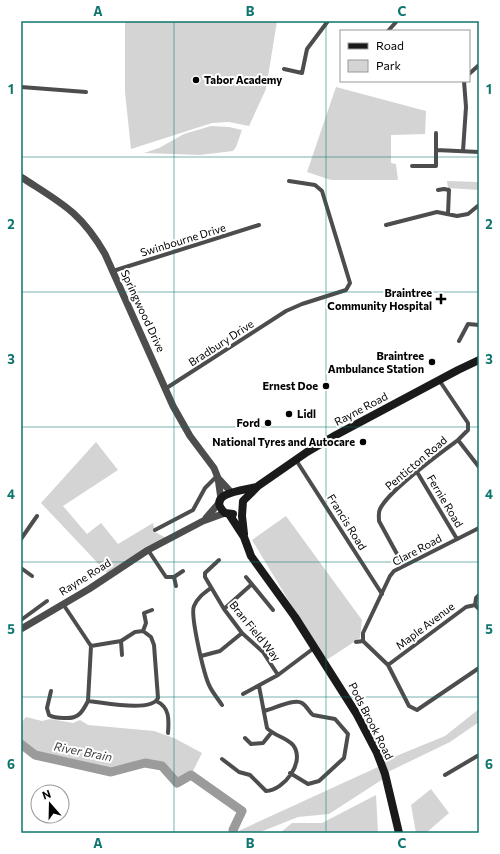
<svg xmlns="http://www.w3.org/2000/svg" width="500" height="854" font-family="Commissioner,sans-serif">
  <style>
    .green { fill: #d4d4d4 }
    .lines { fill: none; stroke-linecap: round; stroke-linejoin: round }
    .river { stroke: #9b9b9b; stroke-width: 9 }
    .minor { stroke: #4d4d4d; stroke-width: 4 }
    .tertiary { stroke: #4d4d4d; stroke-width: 7 }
    .secondary { stroke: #1a1a1a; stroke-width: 8 }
    .grid { fill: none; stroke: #0f766e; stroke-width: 1; stroke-opacity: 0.55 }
    .poi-dot { fill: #000; stroke: #fff; stroke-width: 1.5 }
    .labels { text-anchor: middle; stroke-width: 4; stroke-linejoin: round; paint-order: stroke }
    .poi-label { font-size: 11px; font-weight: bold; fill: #000; stroke: #fff; text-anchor: end }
    .street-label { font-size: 11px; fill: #000; stroke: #fff }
    .water-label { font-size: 12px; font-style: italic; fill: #3c3c3c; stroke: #fff }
    .neatline { fill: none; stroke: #0f766e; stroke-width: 1.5 }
    .grid-label { font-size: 13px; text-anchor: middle; font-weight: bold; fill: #0f766e }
  </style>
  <rect width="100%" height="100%" fill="#fff"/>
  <path class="green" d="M 125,21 L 277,21 L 266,89 L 249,126 L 229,122 L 212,123 L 131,149 L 125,92 Z
    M 336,87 L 426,111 L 425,134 L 391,135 L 391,163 L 396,164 L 398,180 L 331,180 L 307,172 Z
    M 211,126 L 229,127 L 242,130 L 236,147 L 233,151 L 200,155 L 144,153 L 159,148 L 184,134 Z
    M 447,181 L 479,182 L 479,190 L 448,188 Z
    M 96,442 L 118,470 L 63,506 L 87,534 L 101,523 L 118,544 L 153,523 L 155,532 L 168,539 L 110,576 L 41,503 Z
    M 286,516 L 362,620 L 360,638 L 325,661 L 252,540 Z
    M 479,709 L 479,722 L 450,742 L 388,772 L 384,761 L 445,736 Z
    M 26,717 L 42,721 L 50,719 L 73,723 L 80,720 L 88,725 L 154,731 L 174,738 L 202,753 L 191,775 L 177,783 L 162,766 L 145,763 L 111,772 L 35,755 L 21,744 L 21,723 Z
    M 378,767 L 383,779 L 329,814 L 298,817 L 258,833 L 234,833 Z
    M 431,789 L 449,813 L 426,833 L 416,833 L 411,805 Z
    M 376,795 L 378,833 L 280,833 L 292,823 L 322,823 Z"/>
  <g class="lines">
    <path class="river" d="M 21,744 L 35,755 L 111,772 L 145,763 L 162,766 L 177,783 L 191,775 L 242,811 L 233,830 L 234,833"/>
    <path class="minor" d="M 388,31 L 397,21
      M 284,69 L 302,73 L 307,49 L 328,21
      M 469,74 L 479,65
      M 21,87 L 86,92
      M 436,150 L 479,152
      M 463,151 L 466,107 L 464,81
      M 412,166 L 436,166 L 436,133
      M 438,190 L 444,189 L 449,190 L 448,214
      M 386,225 L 437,212 L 457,216 L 468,214 L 479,205
      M 113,271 L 259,225
      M 459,341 L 468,324 L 479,325
      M 439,380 L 468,423 L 468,430 L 458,440 L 479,467
      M 165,389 L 286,311 L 302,304 L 346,290 L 350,283 L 322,191 L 315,185 L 289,181
      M 296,460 L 382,594
      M 417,472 L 457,539
      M 155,530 L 193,510 L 205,488 L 217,476
      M 21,539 L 37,516
      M 148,550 L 166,577 L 174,577 L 183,571
      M 219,560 L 205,573 L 205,577 L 224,609 L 242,633 L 263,652 L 278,675
      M 403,565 L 379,521 C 379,516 378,513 380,509 C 389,490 439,454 458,440
      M 21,568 L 32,576
      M 174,577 L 176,586
      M 246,577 L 273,610
      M 211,588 C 204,593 198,597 194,606 C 190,615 204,676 210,687 C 213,693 218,699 222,705
      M 63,604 L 91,646 L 88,701 C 102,702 151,713 158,698 L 154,645 L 151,637 L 143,631 L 146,623 L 144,613 L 152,610
      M 475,605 L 476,598 L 479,595
      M 224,609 L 252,584
      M 21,620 L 47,601
      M 121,641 L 122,655
      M 363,641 L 363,633 L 390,576 L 394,571 L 479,528
      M 363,641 L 388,665 L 409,706 L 417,710 L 479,668
      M 356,642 L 363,641
      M 91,646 L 121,641 L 135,632 L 143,631
      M 201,656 L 220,651 L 242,633
      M 388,665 L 466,607 L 475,605 L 479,609
      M 51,691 L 47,708 L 49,715 C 54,718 58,718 64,718 C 78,719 82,713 88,701
      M 243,694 L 278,675 L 314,648
      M 156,701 C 170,707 169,720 168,733
      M 264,711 C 274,709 294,698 302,703 C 307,706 309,712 313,715 L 335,719 L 348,734 L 344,758 L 319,781 L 308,784 L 290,773
      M 245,738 L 251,744 L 263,743 L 271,733
      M 222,759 L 239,772 L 250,775 L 266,791 C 284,790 306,762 293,745 C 286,737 274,736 267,728 L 259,686
      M 445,775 L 479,755"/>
    <path class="tertiary" d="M 21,177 C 61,203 80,211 105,254 L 173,406 L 190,436 L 214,468 L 218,478 L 221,499
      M 218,478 L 230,491
      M 206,518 L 220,502
      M 21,629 L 89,589 L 148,550 L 203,521 L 225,513"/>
    <path class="secondary" d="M 229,514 L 244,537 L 251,556 L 295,617 L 356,713 L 377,753 L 385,774 L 399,833
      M 233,514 L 225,513 C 204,493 245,490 256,487
      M 244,534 L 242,516 L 243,501 L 258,486 L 307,452 L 336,435 L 458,370 L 479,360"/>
  </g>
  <path class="grid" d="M 174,21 L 174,833M 326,21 L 326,833M 21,157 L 479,157M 21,292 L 479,292M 21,427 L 479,427M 21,562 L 479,562M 21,697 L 479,697"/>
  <g class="poi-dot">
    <circle cx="196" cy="80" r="4"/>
    <path d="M439 293h4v4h4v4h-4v4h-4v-4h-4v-4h4z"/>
    <circle cx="432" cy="362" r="4"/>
    <circle cx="326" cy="386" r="4"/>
    <circle cx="289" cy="414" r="4"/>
    <circle cx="268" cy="423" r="4"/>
    <circle cx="363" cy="442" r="4"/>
  </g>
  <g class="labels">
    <g class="poi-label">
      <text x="204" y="84" text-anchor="start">Tabor Academy</text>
      <text x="432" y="297">Braintree<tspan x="432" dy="13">Community Hospital</tspan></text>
      <text x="424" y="360">Braintree<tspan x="424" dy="13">Ambulance Station</tspan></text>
      <text x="318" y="390">Ernest Doe</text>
      <text x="297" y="418" text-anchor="start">Lidl</text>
      <text x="260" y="427">Ford</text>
      <text x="355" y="446">National Tyres and Autocare</text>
    </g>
    <g class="street-label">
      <text transform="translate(183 240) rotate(-17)" y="4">Swinbourne Drive</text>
      <text transform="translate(143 311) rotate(65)" y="4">Springwood Drive</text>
      <text transform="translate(221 343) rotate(-33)" y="4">Bradbury Drive</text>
      <text transform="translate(361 409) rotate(-28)" y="4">Rayne Road</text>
      <text transform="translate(416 463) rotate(-40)" y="4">Penticton Road</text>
      <text transform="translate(445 501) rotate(59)" y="4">Fernie Road</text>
      <text transform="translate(347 522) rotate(58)" y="4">Francis Road</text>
      <text transform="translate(417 550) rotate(-28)" y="4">Clare Road</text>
      <text transform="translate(85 577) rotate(-32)" y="4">Rayne Road</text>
      <text transform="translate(425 626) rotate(-37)" y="4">Maple Avenue</text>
      <text transform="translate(255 631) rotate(51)" y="4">Bran Field Way</text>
      <text transform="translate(371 721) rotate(63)" y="4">Pods Brook Road</text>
    </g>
    <g class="water-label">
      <text transform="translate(83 752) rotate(11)" y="4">River Brain</text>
    </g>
  </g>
  <rect width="500" height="854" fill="none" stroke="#ffffff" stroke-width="44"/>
  <rect x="340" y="30" width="130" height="52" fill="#ffffff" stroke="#999999"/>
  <rect x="348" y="43" width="20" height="6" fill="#1a1a1a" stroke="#999999"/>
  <text x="376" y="50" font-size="12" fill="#000000">Road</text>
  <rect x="348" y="60" width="20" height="12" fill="#d4d4d4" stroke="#999999"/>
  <text x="376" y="70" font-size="12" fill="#000000">Park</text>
  <g transform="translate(50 804) rotate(340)"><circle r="19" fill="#ffffff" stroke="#999999"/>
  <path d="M0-3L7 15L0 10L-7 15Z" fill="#000000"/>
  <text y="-6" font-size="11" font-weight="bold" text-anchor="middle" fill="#000000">N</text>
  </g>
  <rect x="22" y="22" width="456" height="810" class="neatline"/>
  <g class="grid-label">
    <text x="98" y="16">A</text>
    <text x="250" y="16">B</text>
    <text x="402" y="16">C</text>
    <text x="11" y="94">1</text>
    <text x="489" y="94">1</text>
    <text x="11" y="229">2</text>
    <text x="489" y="229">2</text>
    <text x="11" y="364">3</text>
    <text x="489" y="364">3</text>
    <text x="11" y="499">4</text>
    <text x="489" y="499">4</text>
    <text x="11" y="634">5</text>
    <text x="489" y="634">5</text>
    <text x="11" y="769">6</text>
    <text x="489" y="769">6</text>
    <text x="98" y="848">A</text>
    <text x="250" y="848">B</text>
    <text x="402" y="848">C</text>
  </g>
</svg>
